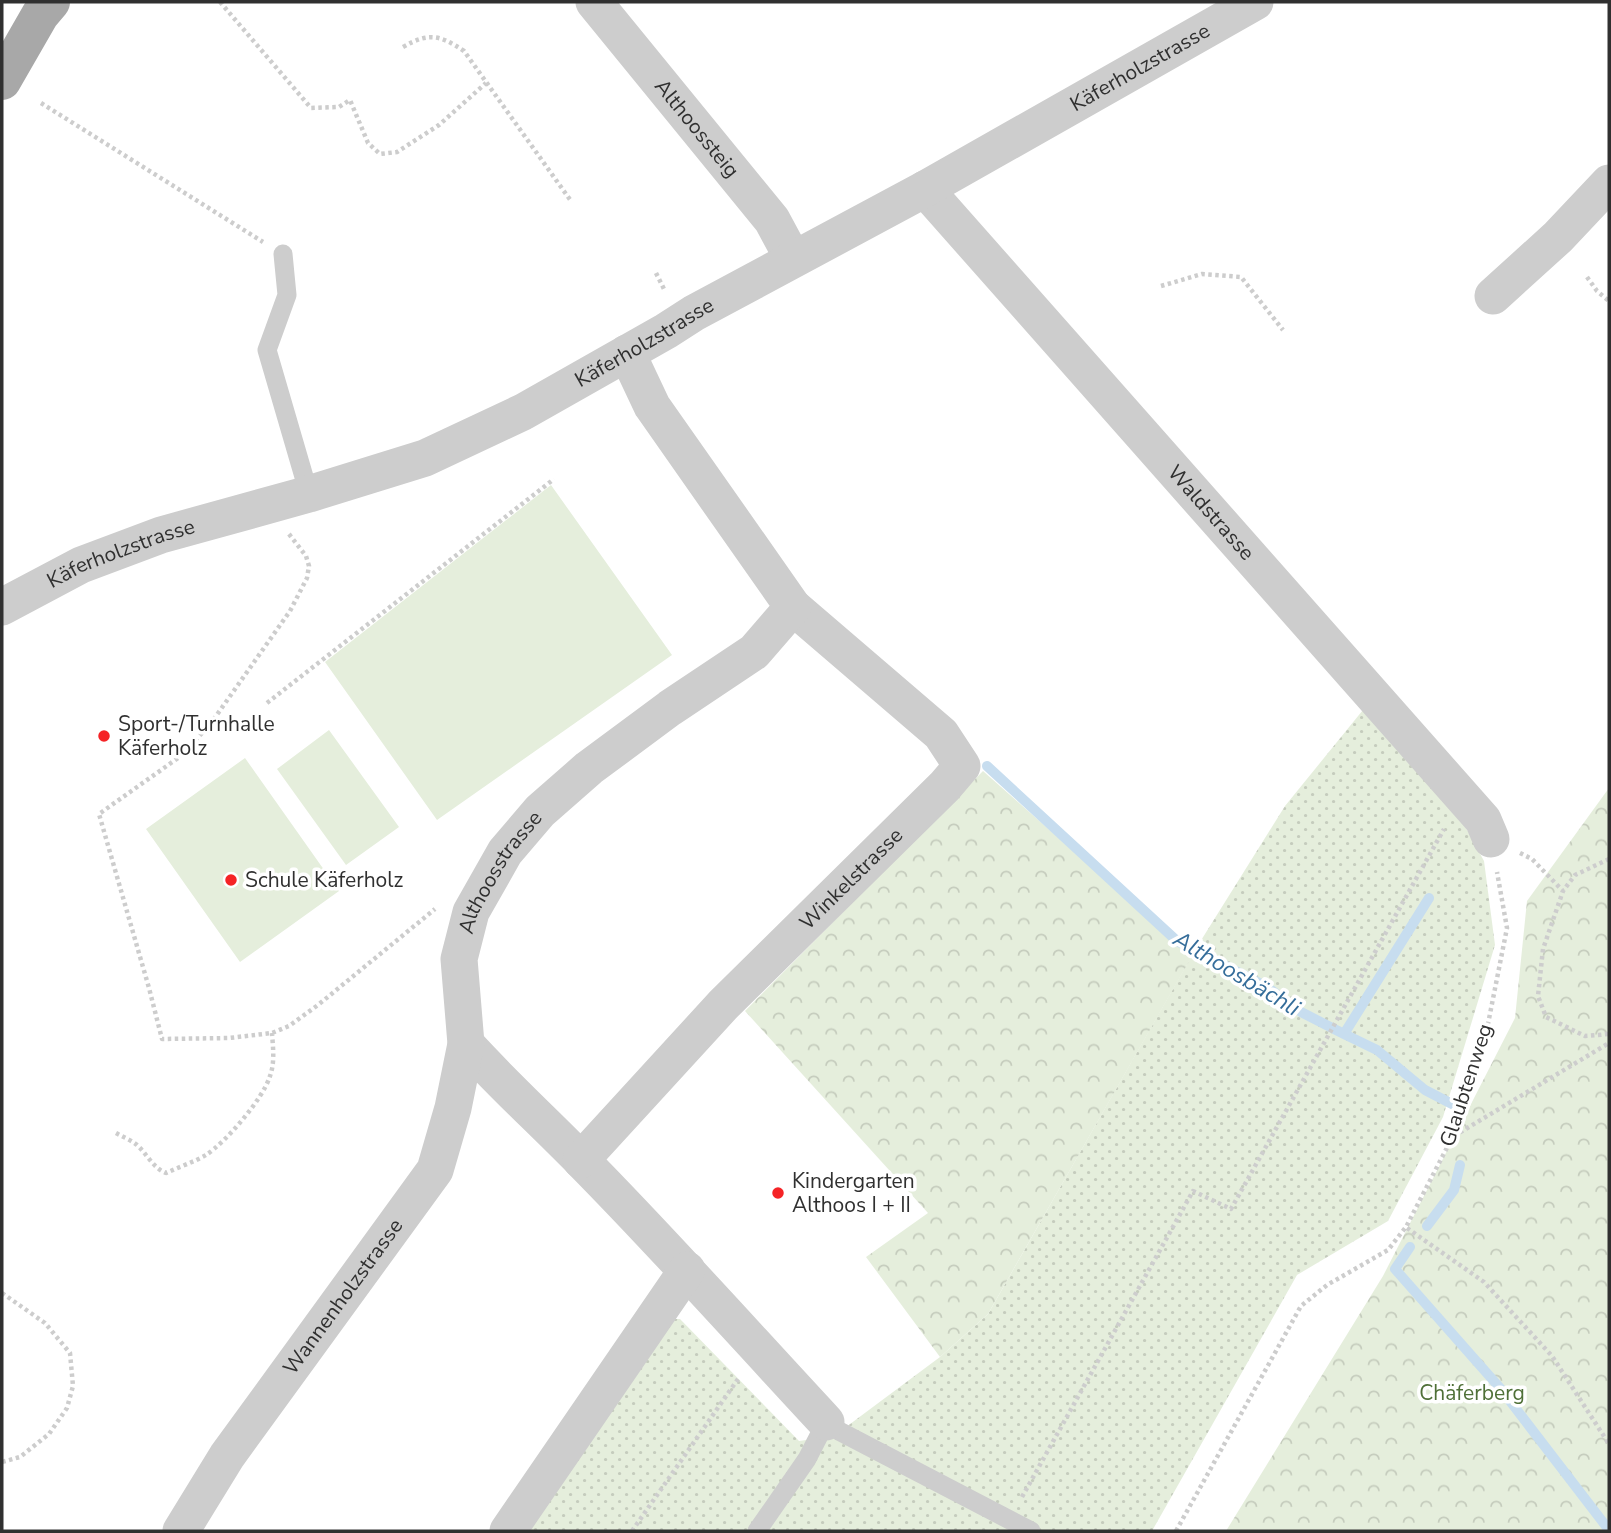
<svg xmlns="http://www.w3.org/2000/svg" width="1611" height="1533" font-family="'Nunito Sans',sans-serif">
  <style>
    .grass { fill: url(#grass-dots) }
    .forest { fill: url(#forest-crowns) }
    .pitch { fill: #e5eedc }
    .lines { fill: none; stroke-linecap: round; stroke-linejoin: round }
    .stream { stroke: #c7ddef; stroke-width: 10 }
    .path { stroke: #cdcdcd; stroke-width: 4.5; stroke-dasharray: 3.5 3.5; stroke-linecap: butt }
    .service { stroke: #cdcdcd; stroke-width: 19 }
    .minor { stroke: #cdcdcd; stroke-width: 37 }
    .primary { stroke: #a8a8a8; stroke-width: 38 }
    .poi-dot { fill: #f52326; stroke: #fff; stroke-width: 2.5 }
    .labels { text-anchor: middle; stroke-width: 7; stroke-linejoin: round; paint-order: stroke }
    .street-label { font-size: 21px; fill: #303030; stroke: #fff }
    .poi-label { font-size: 21px; fill: #303030; stroke: #fff; text-anchor: start }
    .park-label { font-size: 21px; fill: #4f7038; stroke: #fff }
    .water-label { font-size: 23px; font-style: italic; fill: #356d9a; stroke: #fff }
  </style>
  <defs>
    <pattern id="grass-dots" width="8" height="8" patternUnits="userSpaceOnUse" patternTransform="scale(1.75)"><rect width="8" height="8" fill="#e5eedc"/><path d="M2 2h.1M6 6h.1" fill="none" stroke="#c5ccbd" stroke-width="1.8" stroke-linecap="round"/></pattern>
    <pattern id="forest-crowns" width="20" height="18" patternUnits="userSpaceOnUse" patternTransform="scale(1.75)"><rect width="20" height="18" fill="#e5eedc"/><path d="M2 6a3 3 0 1 1 6 0M12 15a3 3 0 1 1 6 0" fill="none" stroke="#c5ccbd"/></pattern>
  </defs>
  <rect width="100%" height="100%" fill="#fff"/>
  <path class="grass" d="M 1367,705 L 1452,802 L 1484,861 L 1495,945 L 1443,1117 L 1388,1221 L 1297,1275 L 1152,1531 L 525,1531 L 668,1319 L 680,1319 L 799,1441 L 834,1436 L 940,1357 L 988,1314 L 1195,950 L 1285,806 Z"/>
  <path class="forest" d="M 983,771 L 1192,956 L 988,1314 L 940,1357 L 866,1257 L 928,1213 L 745,1011 Z
    M 1609,788 L 1609,1531 L 1226,1531 L 1383,1276 L 1515,1018 L 1527,901 Z"/>
  <path class="pitch" d="M 551,485 L 672,655 L 437,820 L 325,662 Z
    M 329,730 L 399,827 L 346,865 L 277,769 Z
    M 245,758 L 339,891 L 240,962 L 146,829 Z"/>
  <g class="lines">
    <path class="stream" d="M 987,766 L 1177,941 L 1267,987 L 1301,1012 L 1344,1034 L 1429,898
      M 1344,1034 L 1377,1050 L 1425,1090 L 1452,1104
      M 1427,1226 L 1454,1190 L 1460,1165
      M 1410,1247 L 1395,1269 L 1500,1388 L 1609,1530"/>
    <path class="path" d="M 220,2 L 311,108 L 339,107 L 350,100 L 368,143 L 380,154 L 397,152 L 439,125 L 486,83
      M 403,47 C 429,32 440,35 464,51 L 571,201
      M 41,103 L 263,242
      M 656,273 L 665,291
      M 1587,277 L 1597,291 L 1609,301
      M 1161,286 L 1202,274 L 1241,277 L 1283,330
      M 289,534 L 306,556 L 309,566 L 307,578 L 290,611 L 209,726 L 178,758 L 99,814 L 149,988 L 162,1039 L 229,1038 L 272,1033 L 289,1026 L 318,1005 L 435,909
      M 267,703 L 554,479
      M 1520,853 L 1532,859 L 1563,891
      M 1609,859 L 1575,875 L 1563,891 L 1543,949 L 1538,996 L 1546,1017 L 1585,1036 L 1609,1034
      M 116,1133 C 123,1137 131,1140 137,1145 C 147,1154 153,1168 166,1173 C 179,1167 194,1162 206,1155 C 226,1142 263,1099 270,1076 C 275,1062 273,1048 272,1033
      M 1454,1136 L 1609,1043
      M 1407,1228 L 1484,1282 L 1552,1356 L 1609,1444
      M 2,1293 L 45,1323 L 70,1353 L 73,1386 L 67,1408 L 49,1434 L 20,1457 L 2,1462
      M 1022,1497 L 1193,1191 L 1231,1209 L 1444,829
      M 632,1531 L 738,1379
      M 1176,1531 L 1301,1306 L 1327,1285 L 1388,1250 L 1406,1227 L 1453,1136 L 1486,1034 L 1507,928 L 1497,872"/>
    <path class="service" d="M 283,254 L 287,295 L 267,350 L 309,494
      M 757,1531 L 807,1459 L 826,1422 L 839,1431 L 1031,1531"/>
    <g class="minor">
      <path id="s1" d="M 594,2 L 772,220 L 793,259"/>
      <path id="s2" d="M 925,189 L 1483,820 L 1491,839"/>
      <path d="M 1493,296 L 1558,237 L 1609,183"/>
      <path id="s3" d="M 2,607 L 81,565 L 161,535 L 309,494 L 425,458 L 523,412 L 666,331 L 694,313 L 925,189 L 1255,2"/>
      <path d="M 466,1044 C 503,1085 544,1122 582,1161 C 666,1246 745,1335 826,1422"/>
      <path id="s4" d="M 581,1160 L 723,1005 L 945,786 L 962,766 L 941,734 L 793,607"/>
      <path id="s5" d="M 181,1531 L 227,1456 L 435,1170 L 453,1108 L 466,1044 L 459,959 L 471,912 L 505,852 L 540,811 L 589,768 L 670,708 L 754,652 L 793,607 L 652,406 L 627,353"/>
      <path d="M 508,1531 L 687,1270"/>
    </g>
    <path class="primary" d="M 2,81 L 40,15 L 51,2"/>
  </g>
  <g class="poi-dot">
    <circle cx="104" cy="736" r="7"/>
    <circle cx="231" cy="880" r="7"/>
    <circle cx="778" cy="1193" r="7"/>
  </g>
  <g class="labels">
    <g class="street-label">
      <text dy="7" stroke="none"><textPath href="#s3" startOffset="1265">Käferholzstrasse</textPath></text>
      <text dy="7" stroke="none"><textPath href="#s1" startOffset="163">Althoossteig</textPath></text>
      <text dy="7" stroke="none"><textPath href="#s3" startOffset="698">Käferholzstrasse</textPath></text>
      <text dy="7" stroke="none"><textPath href="#s2" startOffset="432">Waldstrasse</textPath></text>
      <text dy="7" stroke="none"><textPath href="#s3" startOffset="131">Käferholzstrasse</textPath></text>
      <text dy="7" stroke="none"><textPath href="#s5" startOffset="754">Althoosstrasse</textPath></text>
      <text dy="7" stroke="none"><textPath href="#s4" startOffset="390">Winkelstrasse</textPath></text>
      <text transform="translate(1466 1085) rotate(-72)" y="7">Glaubtenweg</text>
      <text dy="7" stroke="none"><textPath href="#s5" startOffset="285">Wannenholzstrasse</textPath></text>
    </g>
    <g class="poi-label">
      <text x="118" y="731">Sport-/Turnhalle<tspan x="118" dy="24">Käferholz</tspan></text>
      <text x="245" y="887">Schule Käferholz</text>
      <text x="792" y="1188">Kindergarten<tspan x="792" dy="24">Althoos I + II</tspan></text>
    </g>
    <g class="park-label">
      <text x="1472" y="1400">Chäferberg</text>
    </g>
    <g class="water-label">
      <text transform="translate(1237 973) rotate(31)" y="8">Althoosbächli</text>
    </g>
  </g>
  <rect width="1611" height="1533" fill="none" stroke="#303030" stroke-width="7"/>
</svg>
